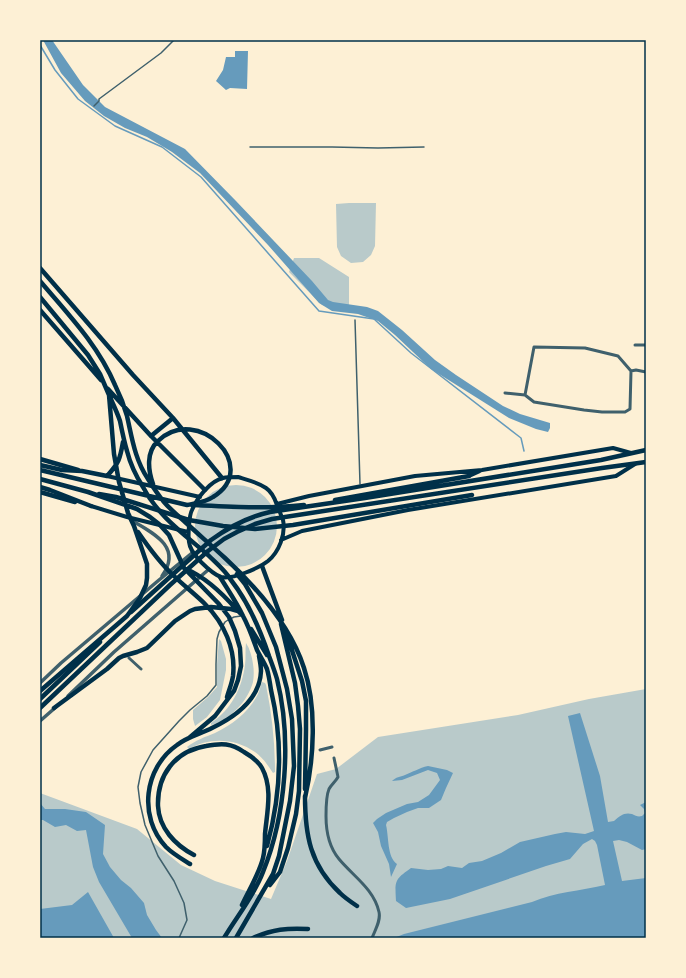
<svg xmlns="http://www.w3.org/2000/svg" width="686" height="978" font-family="'Archivo Narrow',sans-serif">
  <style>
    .green { fill: #b9caca }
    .water { fill: #669bbc }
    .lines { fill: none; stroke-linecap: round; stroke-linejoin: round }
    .stream { stroke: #669bbc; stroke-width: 1.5 }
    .service { stroke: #3f606c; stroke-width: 1.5 }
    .minor { stroke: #3f606c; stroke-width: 3 }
    .tertiary { stroke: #3f606c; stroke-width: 3.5 }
    .secondary { stroke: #003049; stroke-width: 4 }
    .primary { stroke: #003049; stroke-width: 4.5 }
    .trunk { stroke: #003049; stroke-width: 4.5 }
    .neatline { fill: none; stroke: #003049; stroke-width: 1.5 }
  </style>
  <rect width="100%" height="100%" fill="#fdf0d5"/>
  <path class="green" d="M 349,203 L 376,203 L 375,246 L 371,255 L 363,262 L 351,263 L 341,256 L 337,247 L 336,204 Z
    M 294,258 L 319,258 L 349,277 L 349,312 L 322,305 L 289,272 Z
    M195 526a41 41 0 1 1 82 0a41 41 0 1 1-82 0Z
    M 219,639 L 221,641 L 226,659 L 226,670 L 220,700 L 207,717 L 195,726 L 193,719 L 193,710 L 208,697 L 217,687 L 217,664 Z
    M 246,643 C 250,649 252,657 253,664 C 254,670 254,676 253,682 C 248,701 230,720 211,725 L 211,723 C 231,710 242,688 245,665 C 246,658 245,650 246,643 Z
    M 262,682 L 265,683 L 266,685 C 272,714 275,743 275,772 L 273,773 C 268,765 262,757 255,752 C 235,738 209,737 189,749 L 187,747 C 196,740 205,737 215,733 C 233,724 249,712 258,694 C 260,690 260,686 262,682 Z
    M 646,689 L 646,938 L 40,938 L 40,793 L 137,829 L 181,865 L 215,881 L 271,899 L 287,861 L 317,774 L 336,769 L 378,737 L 518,715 L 589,699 Z"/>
  <path class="water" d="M 43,40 L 52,40 L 83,85 L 105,107 L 185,149 L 236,201 L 312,281 L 328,300 L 333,302 L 367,307 L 378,311 L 402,330 L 435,360 L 456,375 L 503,406 L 520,414 L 550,423 L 550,428 L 548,432 L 536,429 L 509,418 L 431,369 L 395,335 L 378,321 L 358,314 L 332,311 L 319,303 L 268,245 L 200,173 L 172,152 L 147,137 L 125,128 L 104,116 L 85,101 L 61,73 Z
    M 235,51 L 248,51 L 247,89 L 230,88 L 226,90 L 216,81 L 223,70 L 226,57 L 235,57 Z
    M 580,713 L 600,776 L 608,822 L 614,821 C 620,816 624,812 632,814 C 636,816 638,817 642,816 L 645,813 L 644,809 L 640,805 L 646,802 L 646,849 L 642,850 L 627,842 L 619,840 L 613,841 L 622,881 L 646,878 L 646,938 L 394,938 L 404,934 L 532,902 C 555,892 580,891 605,885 L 597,845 L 595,841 L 592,839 L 583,844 L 570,859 L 546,866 L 450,899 L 406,908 L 396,901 C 395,881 394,880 411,868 L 428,870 L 441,869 L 448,866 L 462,868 L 469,863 L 482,861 L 501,853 L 520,842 L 555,834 L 566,832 L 585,834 L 594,831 L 568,716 Z
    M 428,766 L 447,770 L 453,773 L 446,788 L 441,800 L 429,808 L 418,808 L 407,812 L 394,818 L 387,822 L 386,825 C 389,837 387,857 397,864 L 391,877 L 389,864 L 381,846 L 378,832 L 373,823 L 377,819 L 386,813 L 407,804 L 418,802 L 429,795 L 440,780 L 437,773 L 428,770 L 402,780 L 392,781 C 396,777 400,777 405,775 C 413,772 419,768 428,766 Z
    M 40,803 L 45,809 L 65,809 L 86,812 L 105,825 L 103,854 L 110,867 L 121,880 L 131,888 L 144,903 L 147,915 L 156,930 L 162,938 L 132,938 L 99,882 L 93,867 L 86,830 L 77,831 L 66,825 L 55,827 L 43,820 L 40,820 Z
    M 88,892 L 114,938 L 40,938 L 40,909 L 72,905 Z"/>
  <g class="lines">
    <path class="stream" d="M 40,45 L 55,70 L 78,99 L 115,126 L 162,147 L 201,177 L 319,311 L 374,319 L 411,353 L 521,438 L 524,451"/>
    <path class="service" d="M 94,106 L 99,101 L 99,99 L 161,53 L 174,40
      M 250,147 L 332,147 L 378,148 L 424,147
      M 355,320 L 360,484
      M 232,618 L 234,617 L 241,616
      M 179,938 L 187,920 L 184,903 L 174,881 L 158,856 L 145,825 L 140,803 L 138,787 L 141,772 L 153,750 L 179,721 L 190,710 L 207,696 L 216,685 L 216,664 L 217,639 L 219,632 L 225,622 L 228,620"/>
    <path class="minor" d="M 635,345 L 646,345
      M 505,393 L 525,395 L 534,402 L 584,410 L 602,412 L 625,412 L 630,409 L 631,371 L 636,370 L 646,372
      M 525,395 L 534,347 L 585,348 L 618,356 L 631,371
      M 129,658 L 141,669
      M 320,750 L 332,747
      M 334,758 L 338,777 C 336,781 331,785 329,789 C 326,796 326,808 326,816 C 326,831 329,847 339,859 C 353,876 374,889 379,912 C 381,921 375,930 372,938"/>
    <path class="tertiary" d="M 131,520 C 153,533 183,547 162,576
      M 40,683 L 61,663 L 159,580 L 192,553
      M 68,696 L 114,652 L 208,570
      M 40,721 L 56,707"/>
    <path class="secondary" d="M 107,476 L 200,497
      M 469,476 L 480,471
      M 238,477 C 248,480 257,482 266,488 C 272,492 275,499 277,505 C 279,510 281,515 283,520 C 286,534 279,552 268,561 C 259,568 232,580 221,577 C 215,575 206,567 201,562 C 196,556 190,551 189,542 C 188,536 189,515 192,510 C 197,498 210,481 223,478 C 227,477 233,477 238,477 Z
      M 277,504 L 309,496 L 415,476 L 482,470 L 613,448 L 631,453
      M 91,506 L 127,517 L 188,532
      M 281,540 L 302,531 L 408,510 L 616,476 L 635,464"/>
    <path class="primary" d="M 40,459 L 78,470
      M 40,492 L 75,502
      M 99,494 L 116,497 L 189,520 L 223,526 L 255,529 L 293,525 L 472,495
      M 335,500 L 469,476
      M 192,505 C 230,507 266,509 304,505
      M 131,612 L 211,540 C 229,527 248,517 270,512 L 365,498 L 601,460 L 646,450
      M 40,699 L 100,642
      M 40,708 L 170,585 L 208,551 L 224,539 L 237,532 L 255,524 L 272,519 L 602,468 L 646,462"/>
    <path class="trunk" d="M 40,268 L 133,375 L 173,418 L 222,478
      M 40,281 C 68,314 98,345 115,385 C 120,395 124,405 127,416 C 132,438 135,460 148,479 C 153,487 158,495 164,502 C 170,509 177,515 184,521 C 197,533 211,545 225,558 C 256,587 291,627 304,668 C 317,707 314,759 305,798
      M 40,297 L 88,355 L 100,374 L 109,395 L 114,454 L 119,482 L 128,513 L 134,526 L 147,564 L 147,578 L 146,585 L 140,598 L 127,616 L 40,691
      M 40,310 L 101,380
      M 108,389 L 151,436 L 205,490
      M 109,395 C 113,404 117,412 120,421 C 122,431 124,441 127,451 C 130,463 136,476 143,487 C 158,516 184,534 208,555 C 216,563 225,570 231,580 C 249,603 260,629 269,656 C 272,664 275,672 277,679 C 292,739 286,815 263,872 C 254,896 237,916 224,938
      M 151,436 L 173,418
      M 40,465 L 62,470 L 82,471 L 107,476 C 119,463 120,459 123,442
      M 40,470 L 187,505 C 196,503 206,502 213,497 C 262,467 197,403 158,441 C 146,452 148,470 153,484
      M 40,479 L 88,492 L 137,509 L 150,517 L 159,524 L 169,535 L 184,568 L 219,604 L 229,617 L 235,631 L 240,648 L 241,666 L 238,680 L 234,691 L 215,716 L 189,738
      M 40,487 L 50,490 L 91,506
      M 138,532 C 149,548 159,562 173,575 C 183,585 195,594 205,604 C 224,623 236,649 233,676 C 232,683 229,690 227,697
      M 262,566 L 282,620
      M 186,569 C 205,577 223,594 237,610
      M 220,577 C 228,590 237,603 243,616 C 249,627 253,639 257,650 C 260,656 264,662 267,669 C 269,676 270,683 271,690 C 283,741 281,795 267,846
      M 251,629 L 267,655
      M 287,635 L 302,681 L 306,701 L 306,730 L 305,789
      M 54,708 L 107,669 L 119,658 L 123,656 L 137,652 L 147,648 L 175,621 L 190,611 L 195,609 L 211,607 L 231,609 L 238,611 L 241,614
      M 305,796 C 305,835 310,865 340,893 C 345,898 351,902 357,906
      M 194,855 C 175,845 159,828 158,806 C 157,775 175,751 206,746 C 222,743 231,743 244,752 C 251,756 258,761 262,768 C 273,788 267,812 265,834 C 265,842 265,850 263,858 C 259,874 249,890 242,905
      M 190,864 C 182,859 173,854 166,847 C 138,817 144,768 177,745 C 187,737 200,734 212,728 C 235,717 260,699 261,671 C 261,666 260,661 259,656
      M 270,885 L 280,872 L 288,848 L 296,814 L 299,791 L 300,729 L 298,706 L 295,683 L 281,624
      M 236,938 L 273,874 L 279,856 L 290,801 L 294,766 L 292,719 L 287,689 L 276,647 L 262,613 L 245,584 L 237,574
      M 253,938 C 273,929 287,928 308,929"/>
  </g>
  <rect width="686" height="978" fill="none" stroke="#fdf0d5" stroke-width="82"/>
  <rect x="41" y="41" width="604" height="896" class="neatline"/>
</svg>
